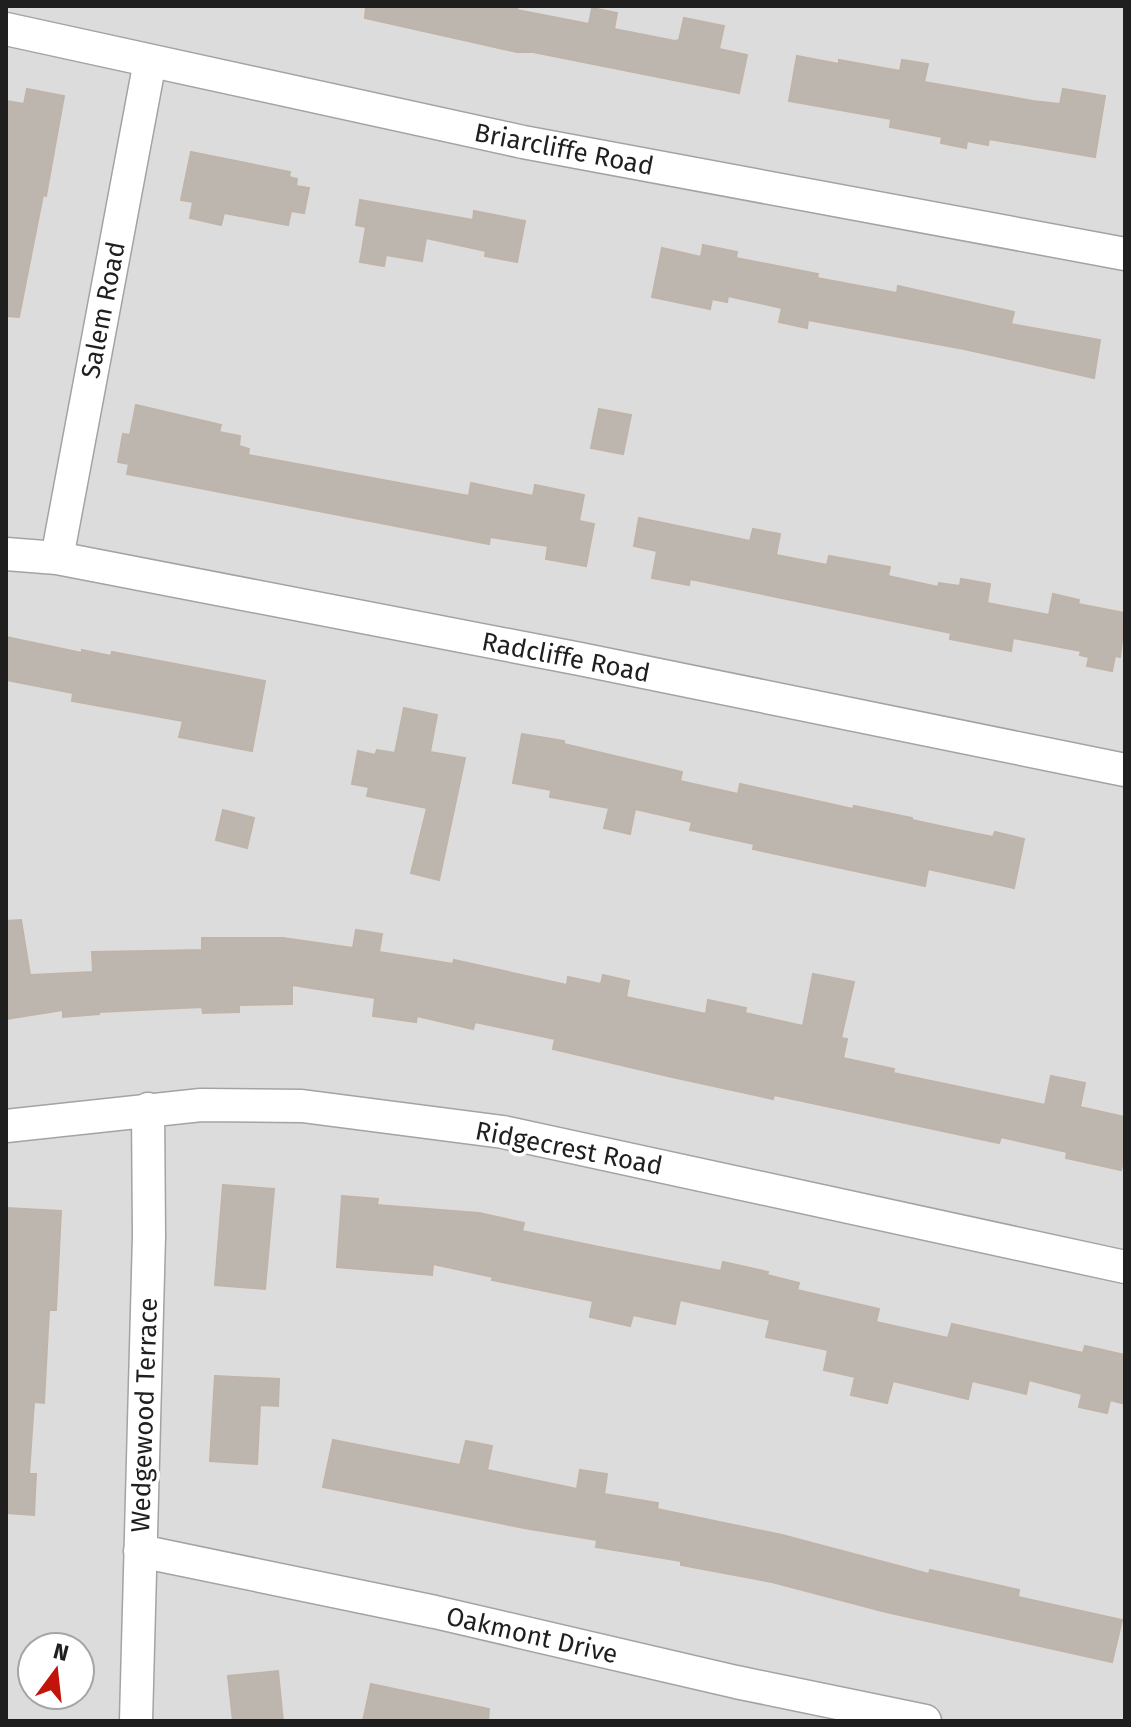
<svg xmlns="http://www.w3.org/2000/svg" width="1131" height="1727" font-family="'Fira Sans',sans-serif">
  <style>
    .residential { fill: #dddcdc; fill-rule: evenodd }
    .building { fill: #bcb6af; stroke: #c0b4a9; stroke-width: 2 }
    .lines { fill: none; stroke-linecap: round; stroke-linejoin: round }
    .street-casing { stroke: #a3a3a3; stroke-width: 35 }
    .street { stroke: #fff; stroke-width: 32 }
    .labels { text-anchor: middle; stroke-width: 7; stroke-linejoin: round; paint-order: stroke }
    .street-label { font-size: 26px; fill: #1f1f1f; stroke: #fff }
  </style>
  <rect width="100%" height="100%" fill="#efede6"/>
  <path class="residential" d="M 6,6 L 1125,6 L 1125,1721 L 6,1721 ZM 32,1647 L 80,1647 L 80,1695 L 32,1695 Z"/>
  <path class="building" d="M 366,6 L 518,6 L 517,10 L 589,24 L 592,8 L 617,13 L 614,29 L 675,41 L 679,40 L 684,18 L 724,26 L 719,49 L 747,55 L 739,93 L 533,52 L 517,52 L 365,18 Z
    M 797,56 L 839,64 L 839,60 L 900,71 L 902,60 L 928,64 L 924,82 L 1033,101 L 1060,104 L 1063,89 L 1105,96 L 1095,157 L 989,139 L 988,145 L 967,141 L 966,148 L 941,143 L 942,137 L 890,127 L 891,119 L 789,101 Z
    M 27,89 L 64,96 L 46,196 L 43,195 L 19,317 L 6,316 L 6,101 L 24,104 Z
    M 191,152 L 290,172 L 289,177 L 297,179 L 296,186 L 309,188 L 304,213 L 291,211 L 288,225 L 224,213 L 221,225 L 190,218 L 193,202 L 181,200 Z
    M 360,200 L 473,220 L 474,211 L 525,221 L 517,262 L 485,256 L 486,251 L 426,238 L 422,261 L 386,255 L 384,266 L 360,262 L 366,227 L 356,225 Z
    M 703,245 L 737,252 L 736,258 L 818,274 L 817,278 L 897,293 L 898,286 L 1014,312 L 1011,324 L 1100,340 L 1094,378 L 964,349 L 808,320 L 807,328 L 779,322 L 782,308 L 728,296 L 727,302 L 712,299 L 710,309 L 652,297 L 662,248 L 701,257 Z
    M 136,405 L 221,425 L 219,432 L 240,436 L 239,446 L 249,449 L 248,455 L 469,496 L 471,483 L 533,496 L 535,485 L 584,495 L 579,521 L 594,524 L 586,566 L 546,559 L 548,546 L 490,537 L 489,544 L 127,474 L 129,464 L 118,462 L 123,434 L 130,435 Z
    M 599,409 L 631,415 L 623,454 L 591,448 Z
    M 639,518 L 750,541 L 753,529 L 780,534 L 776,555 L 827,565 L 829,556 L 890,567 L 888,576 L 938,587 L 939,583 L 960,586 L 961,579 L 990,584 L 987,603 L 1049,615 L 1053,594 L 1079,600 L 1078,604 L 1125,613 L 1120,657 L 1115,656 L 1112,671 L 1087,666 L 1089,657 L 1080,655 L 1081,651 L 1013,638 L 1011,651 L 950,639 L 951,633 L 690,579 L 689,585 L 652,578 L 657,551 L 634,546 Z
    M 6,637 L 82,653 L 82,650 L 111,656 L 112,652 L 265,681 L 252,751 L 179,737 L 183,721 L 72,701 L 73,693 L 6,680 Z
    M 404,708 L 437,715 L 430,752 L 465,758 L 439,880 L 411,873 L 427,808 L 367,796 L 369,787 L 352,784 L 358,751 L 375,755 L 377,750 L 395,753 Z
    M 522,734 L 564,741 L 564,744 L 682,772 L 680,781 L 738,794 L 740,784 L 853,809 L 854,806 L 912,818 L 912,820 L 963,831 L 993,837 L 995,832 L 1024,839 L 1014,888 L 928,869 L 925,886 L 753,849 L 754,844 L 690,830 L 692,822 L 635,809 L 630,834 L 604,828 L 609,808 L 550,797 L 551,790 L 513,783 Z
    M 223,810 L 254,818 L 247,848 L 216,840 Z
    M 21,920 L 30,975 L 93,972 L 92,952 L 202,950 L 202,938 L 283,938 L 353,948 L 356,930 L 382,934 L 379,952 L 453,964 L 454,960 L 567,985 L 568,977 L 601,984 L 603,975 L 629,981 L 626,997 L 706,1014 L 708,1000 L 746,1008 L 745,1013 L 803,1026 L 813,974 L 854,982 L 841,1038 L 847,1039 L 843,1058 L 894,1069 L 893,1073 L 1045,1105 L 1051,1076 L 1085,1083 L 1080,1107 L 1125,1117 L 1125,1153 L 1121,1170 L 1066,1158 L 1067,1152 L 1001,1137 L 999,1143 L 774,1095 L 773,1099 L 672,1077 L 553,1049 L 555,1039 L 475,1022 L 473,1029 L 417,1016 L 416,1022 L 373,1016 L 375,998 L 292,985 L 292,1004 L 239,1005 L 239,1012 L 203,1013 L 202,1007 L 99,1012 L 99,1014 L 63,1017 L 63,1010 L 6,1019 L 6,921 Z
    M 223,1185 L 274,1189 L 265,1289 L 215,1285 Z
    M 342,1196 L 378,1199 L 377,1205 L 479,1213 L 524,1223 L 522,1231 L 604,1248 L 721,1271 L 723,1262 L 768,1272 L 767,1275 L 799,1283 L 797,1290 L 879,1309 L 876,1322 L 948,1338 L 952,1324 L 1083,1353 L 1085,1346 L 1125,1355 L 1125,1404 L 1110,1400 L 1107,1413 L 1079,1407 L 1082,1394 L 1029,1380 L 1026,1394 L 972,1381 L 968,1399 L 893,1381 L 887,1403 L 851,1395 L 855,1377 L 824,1370 L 828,1350 L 766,1337 L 770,1320 L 680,1300 L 675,1324 L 633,1315 L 630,1326 L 590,1317 L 593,1301 L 492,1280 L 493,1277 L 433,1264 L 432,1275 L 337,1267 Z
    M 6,1208 L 61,1211 L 56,1310 L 49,1310 L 44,1403 L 34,1402 L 29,1474 L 36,1474 L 34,1515 L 6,1513 Z
    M 215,1376 L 279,1379 L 278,1406 L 260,1405 L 257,1464 L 210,1461 Z
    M 333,1440 L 460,1465 L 466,1441 L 492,1446 L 487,1470 L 577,1489 L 580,1470 L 607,1474 L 604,1494 L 658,1503 L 657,1509 L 782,1535 L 929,1574 L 930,1570 L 1019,1590 L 1018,1597 L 1122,1620 L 1112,1662 L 886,1612 L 772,1582 L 681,1565 L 681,1561 L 596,1547 L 597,1540 L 524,1528 L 323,1487 Z
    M 278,1671 L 283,1721 L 233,1721 L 228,1676 Z
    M 371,1684 L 489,1709 L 488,1721 L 363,1721 Z"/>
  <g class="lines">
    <defs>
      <path id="street" d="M 6,29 L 523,142 L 1125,254
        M 6,554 L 57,558 L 580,659 L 1125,770
        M 57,558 L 150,61
        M 6,1126 L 201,1105 L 302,1106 L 503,1132 L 1125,1267
        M 140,1551 L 435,1612 L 736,1682 L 925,1721
        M 136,1721 L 149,1236 L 148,1109"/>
    </defs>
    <use href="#street" class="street-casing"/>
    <use href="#street" class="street"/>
  </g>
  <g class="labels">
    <g class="street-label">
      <text transform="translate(564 149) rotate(11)" y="9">Briarcliffe Road</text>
      <text transform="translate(103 310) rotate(-79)" y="9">Salem Road</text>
      <text transform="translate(566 657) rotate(11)" y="9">Radcliffe Road</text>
      <text transform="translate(569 1148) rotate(11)" y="9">Ridgecrest Road</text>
      <text transform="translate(144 1415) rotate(-88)" y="9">Wedgewood Terrace</text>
      <text transform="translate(532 1635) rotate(13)" y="9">Oakmont Drive</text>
    </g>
  </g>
  <rect width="1131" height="1727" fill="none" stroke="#1f1f1f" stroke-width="16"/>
  <g transform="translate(56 1671) rotate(15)"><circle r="38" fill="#ffffff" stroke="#a5a5a5" stroke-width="2"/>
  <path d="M0-6L14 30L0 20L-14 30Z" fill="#c3140b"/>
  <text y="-12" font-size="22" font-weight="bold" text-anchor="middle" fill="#1f1f1f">N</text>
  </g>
</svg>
